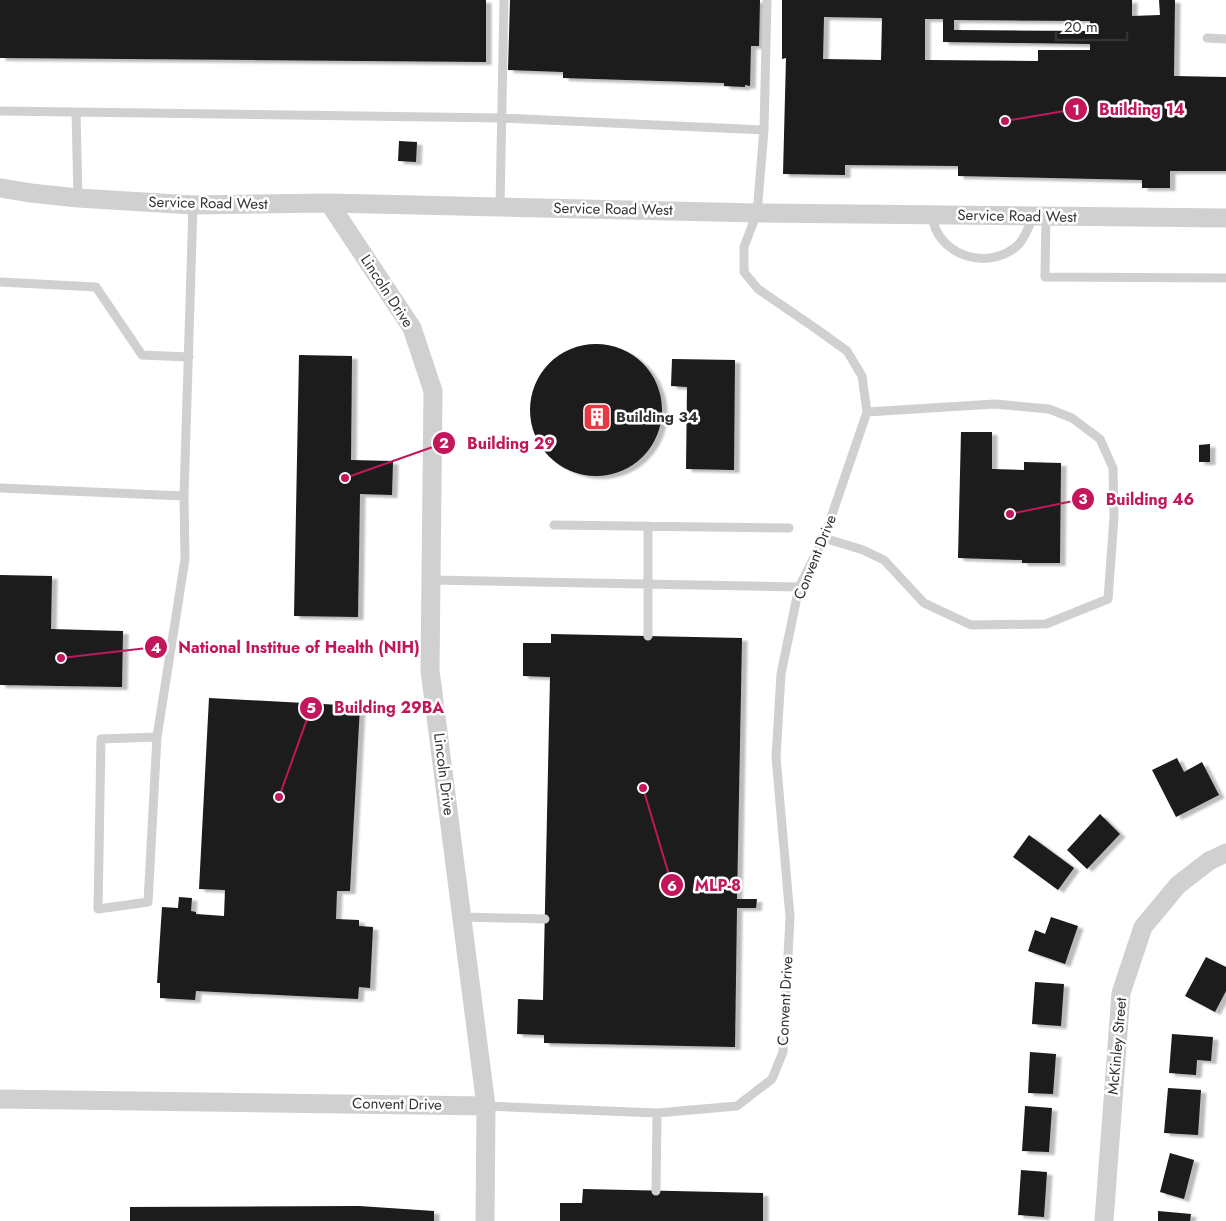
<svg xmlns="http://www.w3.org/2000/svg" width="1226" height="1221" font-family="Jost,sans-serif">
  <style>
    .building { fill: #1a1a1a; fill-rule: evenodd; filter: url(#shadow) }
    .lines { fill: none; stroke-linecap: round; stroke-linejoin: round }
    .lane { stroke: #d0d0d0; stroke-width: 9 }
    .street { stroke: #d0d0d0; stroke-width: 19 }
    .labels { text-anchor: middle; stroke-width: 5; stroke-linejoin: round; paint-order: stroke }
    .street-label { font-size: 15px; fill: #333; stroke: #fff }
    .poi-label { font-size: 15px; font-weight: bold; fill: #333; stroke: #fff; text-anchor: start }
    .leader { fill: none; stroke: #c2185b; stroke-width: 2 }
    .callout-dot { fill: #c2185b; stroke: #fff; stroke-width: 2 }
    .mark-label { font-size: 15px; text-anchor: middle; font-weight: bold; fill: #fff }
    .callout-label { font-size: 16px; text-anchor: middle; font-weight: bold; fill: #c2185b; stroke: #fff; stroke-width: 5; stroke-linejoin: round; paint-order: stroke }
  </style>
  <defs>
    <filter id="shadow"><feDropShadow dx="5.5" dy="3" stdDeviation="1" flood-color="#0004"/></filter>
  </defs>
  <rect width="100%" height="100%" fill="#fff"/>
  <path class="building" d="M 0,0 L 486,0 L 486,62 L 0,58 Z
    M 510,0 L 760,0 L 759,46 L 751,46 L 750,86 L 745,85 L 745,87 L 724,86 L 724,83 L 563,78 L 563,72 L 508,70 Z
    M 782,0 L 1132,0 L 1132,16 L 1160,15 L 1159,0 L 1175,0 L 1174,76 L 1226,77 L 1226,171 L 1170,171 L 1170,188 L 1142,188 L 1142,180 L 958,176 L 958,166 L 845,165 L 845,175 L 783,174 L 786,58 L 782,59 ZM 824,17 L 882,18 L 881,60 L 823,59 ZM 925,19 L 943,19 L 943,42 L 1090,44 L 1090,50 L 1038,50 L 1038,61 L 925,60 ZM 954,20 L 1090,21 L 1090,31 L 954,30 Z
    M 399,141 L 417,142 L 416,162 L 398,161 Z
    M530 410a66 66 0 1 1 132 0a66 66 0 1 1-132 0Z
    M 299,355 L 352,356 L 351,460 L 393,461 L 392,495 L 360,494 L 358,617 L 294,616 Z
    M 672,359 L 735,360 L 734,470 L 686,469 L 687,387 L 671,386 Z
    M 961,432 L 992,432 L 992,469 L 1024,470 L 1024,462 L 1061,463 L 1060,563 L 1022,563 L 1022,560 L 958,558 Z
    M 1210,444 L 1210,462 L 1199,462 L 1199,445 Z
    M 0,575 L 52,576 L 51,629 L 123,631 L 122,687 L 0,685 Z
    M 551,634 L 742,638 L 737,899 L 757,899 L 756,908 L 737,908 L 735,1047 L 544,1043 L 544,1035 L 517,1034 L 518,999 L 543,1000 L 550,677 L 523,676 L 523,643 L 551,643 Z
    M 209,698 L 360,706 L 350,891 L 337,891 L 336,919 L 359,920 L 359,926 L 373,927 L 370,988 L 359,987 L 358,999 L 196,991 L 195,1000 L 160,998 L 160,983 L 157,983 L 162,907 L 178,908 L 179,897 L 192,898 L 191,911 L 196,912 L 196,914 L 224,916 L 225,890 L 199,889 Z
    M 1177,758 L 1184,772 L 1202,762 L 1219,795 L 1176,817 L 1152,770 Z
    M 1100,814 L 1120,834 L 1087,869 L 1067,850 Z
    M 1029,835 L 1074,868 L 1058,890 L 1013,857 Z
    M 1051,917 L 1078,926 L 1065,964 L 1028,951 L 1035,930 L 1045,934 Z
    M 1206,957 L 1226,967 L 1226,991 L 1215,1012 L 1185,996 Z
    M 1035,982 L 1064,984 L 1061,1026 L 1032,1024 Z
    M 1172,1034 L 1213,1037 L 1211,1061 L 1197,1060 L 1196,1075 L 1169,1073 Z
    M 1030,1052 L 1056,1054 L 1053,1094 L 1028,1093 Z
    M 1168,1088 L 1201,1090 L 1198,1135 L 1164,1133 Z
    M 1025,1106 L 1052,1108 L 1049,1152 L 1022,1151 Z
    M 1170,1153 L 1194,1160 L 1184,1199 L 1160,1192 Z
    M 1021,1170 L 1047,1172 L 1044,1217 L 1018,1215 Z
    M 583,1189 L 763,1193 L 763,1221 L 560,1221 L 560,1203 L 582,1203 Z
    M 359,1206 L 434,1211 L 434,1221 L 130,1221 L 130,1207 Z
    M 1158,1211 L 1191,1214 L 1190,1221 L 1158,1221 Z"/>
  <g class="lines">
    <path class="lane" d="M 1207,38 L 1226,39
      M 0,111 L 501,118 L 764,130
      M 76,112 L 78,198
      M 500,207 L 504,0
      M 932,215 C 933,220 934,225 936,230 C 951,261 995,268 1019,244 C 1026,236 1029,226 1033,216
      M 1046,216 L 1045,277 L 1226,278
      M 0,282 L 96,287 L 142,355 L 189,357
      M 0,488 L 184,496
      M 554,525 L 789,528
      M 824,538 L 863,550 L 884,560 L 924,603 L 971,625 L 1046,624 L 1108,599 L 1114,517 L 1113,468 L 1100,439 L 1072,418 L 1049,409 L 995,404 L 867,412
      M 432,580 L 799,587
      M 648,636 L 648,526
      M 157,737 L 148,902 L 98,909 L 101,739 L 157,737 L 185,559 L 184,496 L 193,205
      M 462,917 L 545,919
      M 486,1106 L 657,1113 L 737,1106 L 772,1079 L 783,1052 L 790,917 L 776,757 L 781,674 L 799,587 L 824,538 L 867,412 L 862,376 L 847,351 L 815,328 L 758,289 L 744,272 L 744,247 L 757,213 L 764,130 L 767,0
      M 656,1191 L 657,1113"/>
    <path class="street" d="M 0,188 L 31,193 L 78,198 L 193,205 L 329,203 L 757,213 L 1226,218
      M 329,203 L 412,328 L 433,391 L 430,670 L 486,1106 L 485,1221
      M 0,1099 L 486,1106
      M 1104,1221 L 1121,993 L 1143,927 L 1178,885 L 1209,861 L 1226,853"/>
  </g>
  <defs>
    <symbol id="building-square" viewBox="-11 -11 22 22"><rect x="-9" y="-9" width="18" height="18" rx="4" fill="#e63946" stroke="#fff"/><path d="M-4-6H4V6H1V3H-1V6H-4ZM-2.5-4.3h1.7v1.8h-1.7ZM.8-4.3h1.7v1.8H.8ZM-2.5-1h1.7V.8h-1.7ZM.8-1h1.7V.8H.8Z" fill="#fff"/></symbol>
  </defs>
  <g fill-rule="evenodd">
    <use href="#building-square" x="581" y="401" width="32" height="32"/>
  </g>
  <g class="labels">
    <g class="street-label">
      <text transform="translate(208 203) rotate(1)" y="5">Service Road West</text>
      <text transform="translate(613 209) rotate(1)" y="5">Service Road West</text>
      <text transform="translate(1017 216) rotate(1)" y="5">Service Road West</text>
      <text transform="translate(387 291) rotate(57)" y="5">Lincoln Drive</text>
      <text transform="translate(815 557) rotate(-68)" y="5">Convent Drive</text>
      <text transform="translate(444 774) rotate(83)" y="5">Lincoln Drive</text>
      <text transform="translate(785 1001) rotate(-87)" y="5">Convent Drive</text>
      <text transform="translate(1117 1046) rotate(-85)" y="5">McKinley Street</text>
      <text transform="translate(397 1104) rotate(1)" y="5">Convent Drive</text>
    </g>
    <g class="poi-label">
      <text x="616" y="422">Building 34</text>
    </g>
  </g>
  <path class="leader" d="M1005 121L1076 109M345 478L444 443M1010 514L1083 499M61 658L156 647M279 797L311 708M643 788L672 885"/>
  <g class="callout-dot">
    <circle cx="1005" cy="121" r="5"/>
    <circle cx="345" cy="478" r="5"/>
    <circle cx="1010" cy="514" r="5"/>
    <circle cx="61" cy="658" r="5"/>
    <circle cx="279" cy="797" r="5"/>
    <circle cx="643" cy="788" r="5"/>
    <circle cx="1076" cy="109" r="12"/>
    <circle cx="444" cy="443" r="12"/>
    <circle cx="1083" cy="499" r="12"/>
    <circle cx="156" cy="647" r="12"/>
    <circle cx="311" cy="708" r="12"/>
    <circle cx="672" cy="885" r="12"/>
  </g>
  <g class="mark-label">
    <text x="1076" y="115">1</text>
    <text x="444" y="448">2</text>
    <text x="1083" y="504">3</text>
    <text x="156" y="653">4</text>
    <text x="311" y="713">5</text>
    <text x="672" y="891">6</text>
  </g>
  <g class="callout-label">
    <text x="1142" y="115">Building 14</text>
    <text x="511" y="449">Building 29</text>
    <text x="1150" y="505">Building 46</text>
    <text x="299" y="653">National Institue of Health (NIH)</text>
    <text x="389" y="713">Building 29BA</text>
    <text x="718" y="891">MLP-8</text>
  </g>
  <path d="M1056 32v8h71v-8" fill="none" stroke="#333333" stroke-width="2.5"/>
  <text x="1064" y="32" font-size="15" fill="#333333" stroke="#ffffff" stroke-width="4" paint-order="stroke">20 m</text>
</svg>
